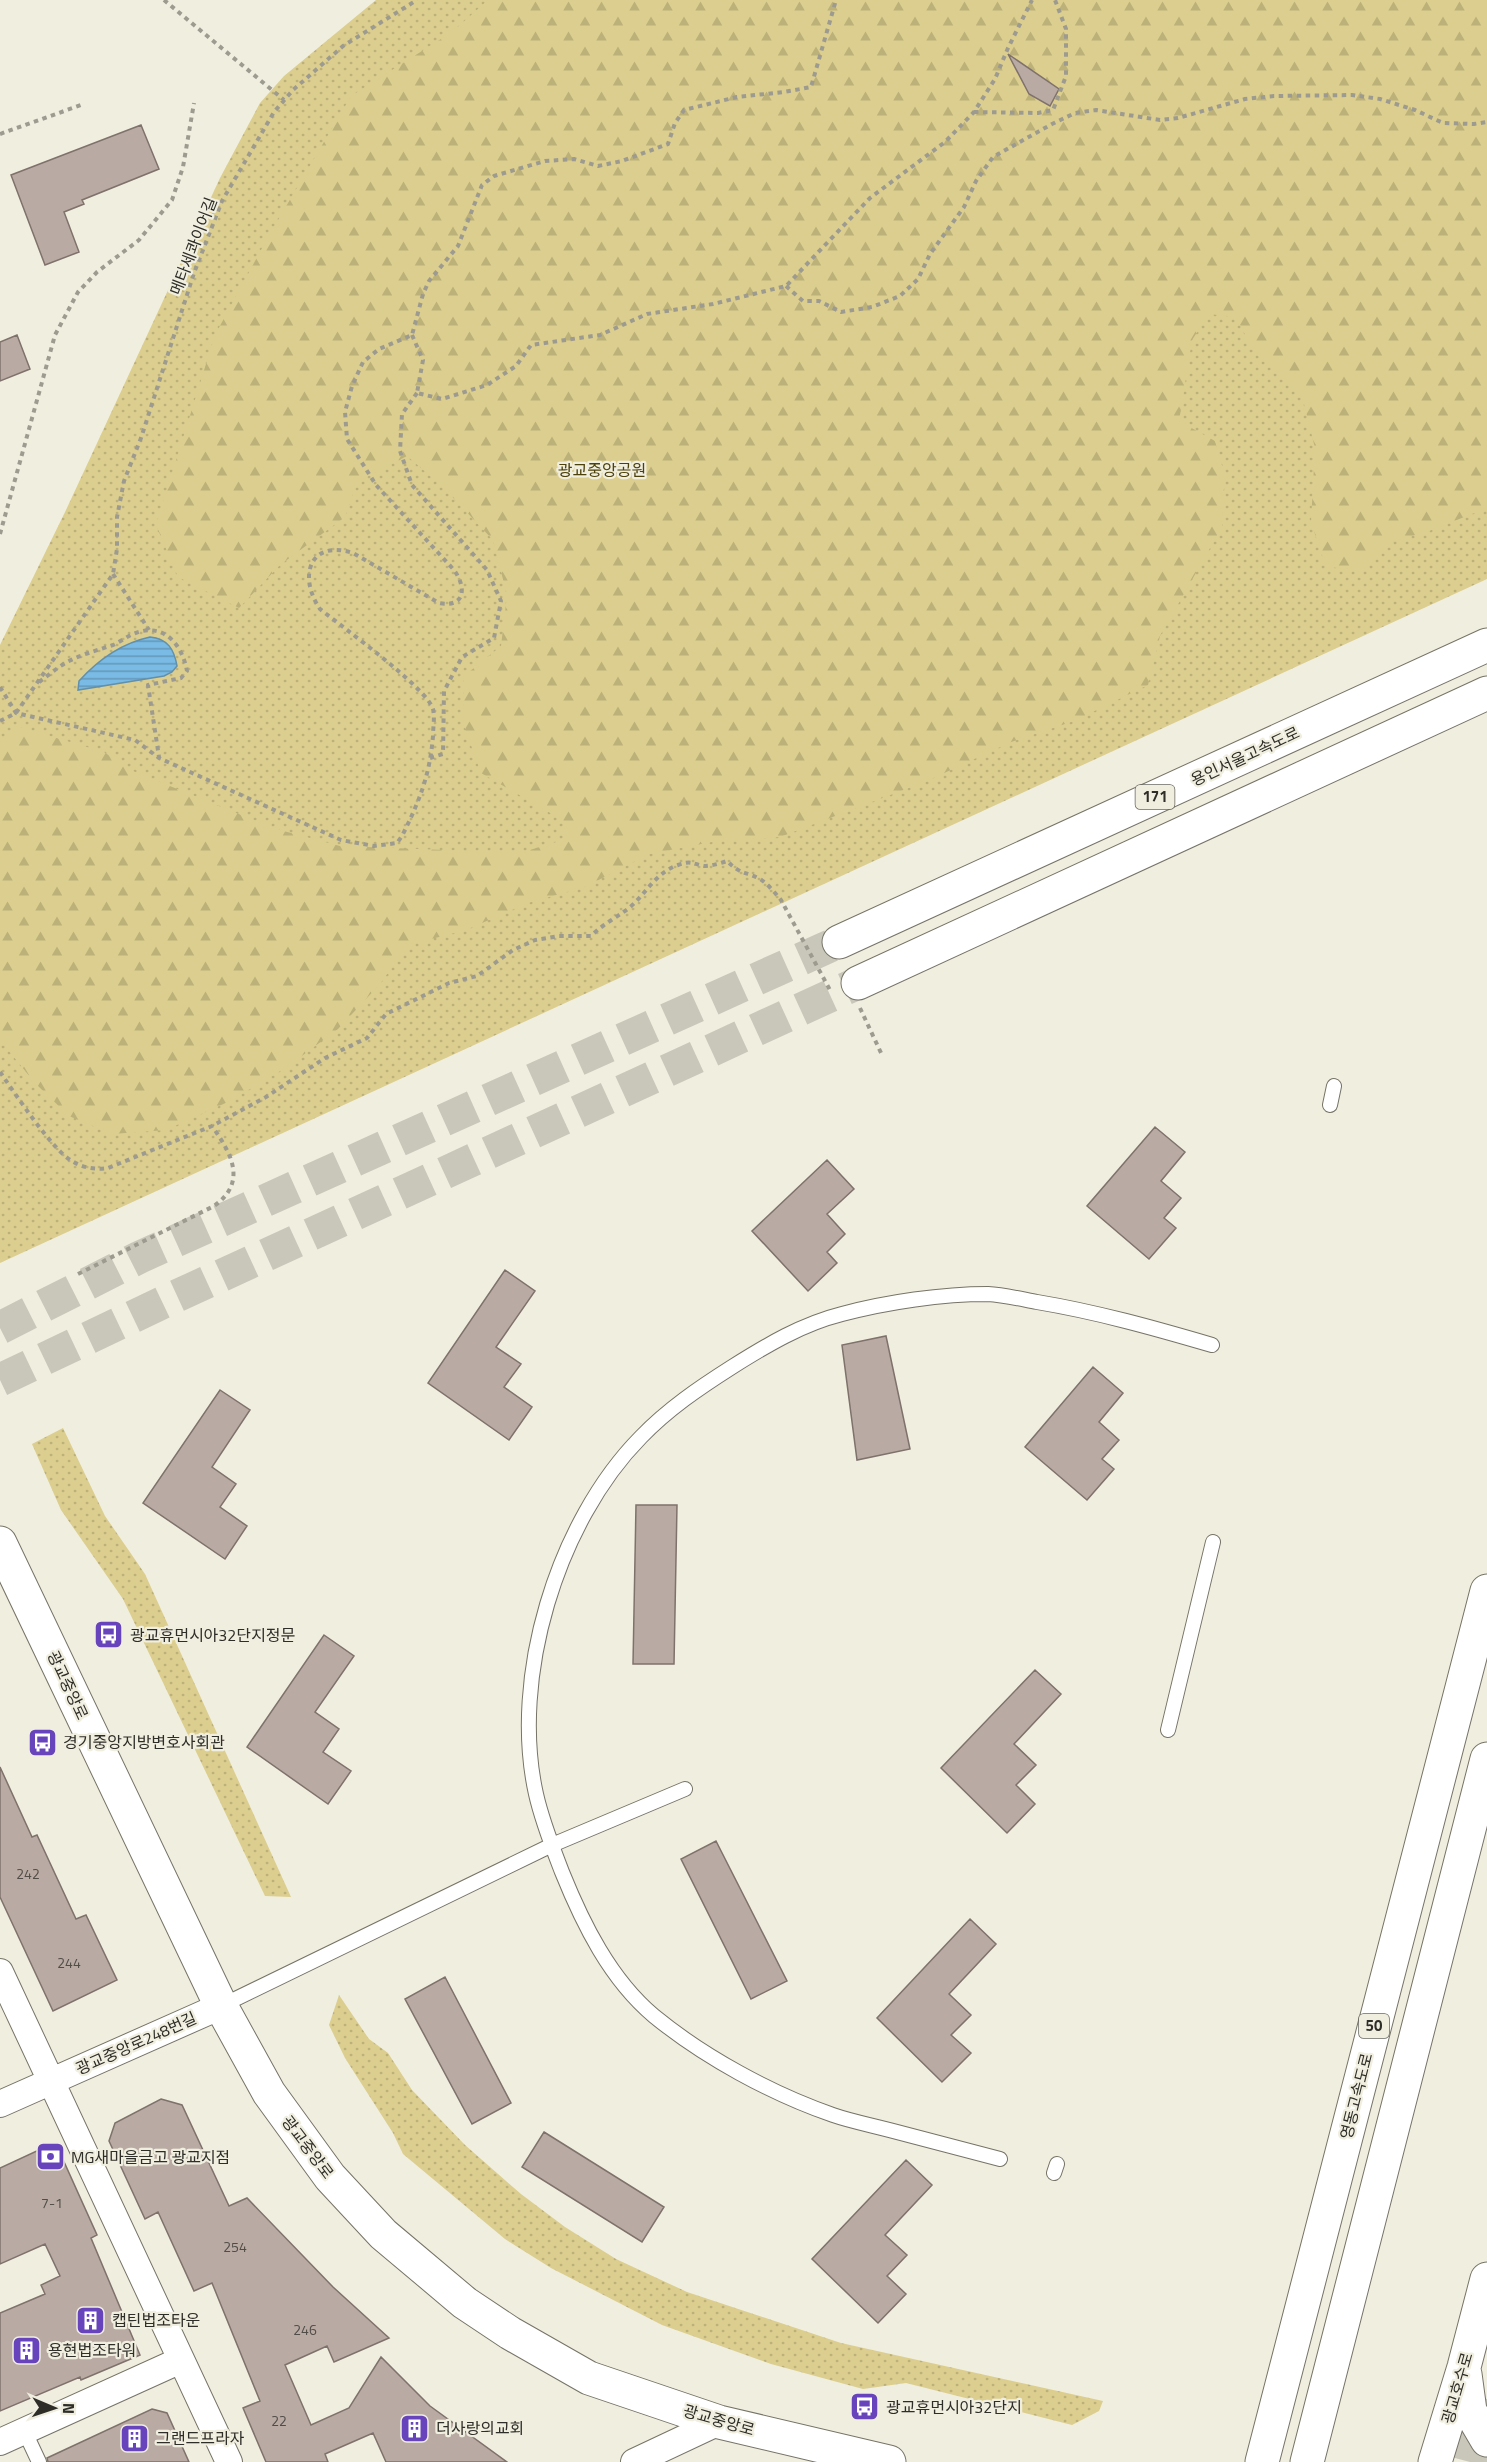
<svg xmlns="http://www.w3.org/2000/svg" width="1487" height="2462" font-family="'Titillium Web','Noto Sans KR',sans-serif">
  <style>
    .grass { fill: url(#grass-dots) }
    .forest { fill: url(#forest-firs) }
    .water { fill: url(#water-rules); stroke: #6290ac; stroke-width: 1.5 }
    .building { fill: #b9aba4; stroke: #7f716b; stroke-width: 1.5 }
    .lines { fill: none; stroke-linecap: round; stroke-linejoin: round }
    .highway-tunnel { stroke: #c9c7ba; stroke-width: 33; stroke-dasharray: 33 16; stroke-linecap: butt }
    .lane-casing { stroke: #767367; stroke-width: 16 }
    .street-casing { stroke: #767367; stroke-width: 28 }
    .secondary-casing { stroke: #767367; stroke-width: 35 }
    .highway-casing { stroke: #767367; stroke-width: 35 }
    .path { stroke: #9d9b90; stroke-width: 4; stroke-dasharray: 4.5 4.5; stroke-linecap: butt }
    .lane { stroke: #fff; stroke-width: 14 }
    .street { stroke: #fff; stroke-width: 26 }
    .secondary { stroke: #fff; stroke-width: 33 }
    .highway { stroke: #fff; stroke-width: 33 }
    .labels { text-anchor: middle; stroke-width: 4.5; stroke-linejoin: round; paint-order: stroke }
    .number-label { font-size: 14px; fill: #514c47 }
    .shield { fill: #f0eedf; stroke: #68675f; stroke-width: 1.5 }
    .shield-label { font-size: 15px; font-weight: bold; fill: #2e2d28 }
    .street-label { font-size: 16px; fill: #2e2d28; stroke: #f0eedf }
    .park-label { font-size: 16px; fill: #4c410a; stroke: #f0eedf }
    .poi-label { font-size: 16px; fill: #2e2d28; stroke: #f0eedf; text-anchor: start }
  </style>
  <defs>
    <pattern id="grass-dots" width="8" height="8" patternUnits="userSpaceOnUse" patternTransform="scale(1.5)"><rect width="8" height="8" fill="#dcce8e"/><path d="M2 2h.1M6 6h.1" fill="none" stroke="#bdb17a" stroke-width="1.8" stroke-linecap="round"/></pattern>
    <pattern id="forest-firs" width="22" height="20" patternUnits="userSpaceOnUse" patternTransform="scale(1.5)"><rect width="22" height="20" fill="#dcce8e"/><path d="M5 1l3.5 6h-7zM16 11l3.5 6h-7z" fill="#bdb17a"/></pattern>
    <pattern id="water-rules" width="6" height="5" patternUnits="userSpaceOnUse" patternTransform="scale(1.5)"><rect width="6" height="5" fill="#79bbe4"/><path d="M0 2.5h6" fill="none" stroke="#6498b9"/></pattern>
  </defs>
  <rect width="100%" height="100%" fill="#f0eedf"/>
  <path class="grass" d="M 376,0 L 1487,0 L 1487,579 L 0,1263 L 0,645 L 66,510 L 220,178 L 260,103 L 284,76 Z
    M 63,1428 L 105,1516 L 145,1574 L 291,1897 L 265,1896 L 123,1599 L 61,1510 L 32,1444 Z
    M 339,1995 L 369,2039 L 388,2053 L 412,2090 L 465,2145 L 521,2194 L 565,2227 L 616,2259 L 687,2292 L 841,2343 L 1103,2401 L 1099,2411 L 1072,2425 L 906,2383 L 863,2389 L 771,2364 L 662,2325 L 551,2268 L 505,2239 L 403,2154 L 393,2133 L 345,2058 L 329,2025 Z"/>
  <path class="forest" d="M 488,0 L 1487,0 L 1487,508 L 1429,531 L 1388,543 L 1364,570 L 1326,567 L 1311,522 L 1315,448 L 1302,396 L 1254,352 L 1236,317 L 1209,314 L 1192,340 L 1179,421 L 1215,441 L 1225,476 L 1222,527 L 1160,636 L 1148,685 L 1074,721 L 1011,742 L 927,781 L 780,837 L 717,841 L 649,854 L 585,887 L 528,903 L 466,930 L 408,945 L 380,984 L 338,1029 L 287,1067 L 230,1101 L 166,1130 L 112,1134 L 69,1116 L 35,1083 L 0,1040 L 0,744 L 19,727 L 104,752 L 128,769 L 276,829 L 340,846 L 520,853 L 566,839 L 564,821 L 481,773 L 463,723 L 464,676 L 501,646 L 507,595 L 493,540 L 443,487 L 407,456 L 357,482 L 345,517 L 280,565 L 239,608 L 178,577 L 156,525 L 215,335 L 268,237 L 351,96 L 452,32 Z"/>
  <path class="water" d="M 150,637 C 168,639 174,649 177,666 L 172,672 L 164,676 L 78,690 L 79,681 C 98,660 123,643 150,637 Z"/>
  <path class="building" d="M 1008,54 L 1059,89 L 1050,106 L 1029,94 Z
    M 141,125 L 159,169 L 82,200 L 84,204 L 64,212 L 79,252 L 45,265 L 11,175 Z
    M 17,335 L 30,369 L 0,381 L 0,342 Z
    M 1155,1127 L 1185,1152 L 1161,1181 L 1181,1198 L 1164,1218 L 1176,1228 L 1149,1259 L 1087,1206 Z
    M 827,1160 L 854,1189 L 827,1214 L 845,1234 L 827,1252 L 837,1263 L 808,1291 L 752,1231 Z
    M 505,1270 L 535,1291 L 496,1347 L 521,1364 L 504,1387 L 532,1407 L 509,1440 L 428,1383 Z
    M 886,1336 L 910,1449 L 857,1460 L 842,1345 Z
    M 1093,1367 L 1123,1393 L 1099,1422 L 1119,1440 L 1102,1459 L 1114,1469 L 1087,1500 L 1025,1447 Z
    M 220,1390 L 250,1410 L 212,1467 L 236,1484 L 220,1507 L 247,1526 L 225,1559 L 143,1503 Z
    M 636,1505 L 677,1505 L 674,1664 L 633,1664 Z
    M 324,1635 L 354,1656 L 315,1712 L 339,1729 L 323,1752 L 351,1771 L 328,1804 L 247,1747 Z
    M 1035,1670 L 1061,1694 L 1014,1744 L 1036,1765 L 1016,1785 L 1035,1804 L 1007,1833 L 941,1768 Z
    M 0,1767 L 32,1837 L 37,1835 L 76,1919 L 86,1915 L 117,1980 L 53,2011 L 0,1897 Z
    M 716,1841 L 787,1981 L 751,1999 L 681,1859 Z
    M 970,1919 L 996,1944 L 949,1994 L 971,2015 L 951,2035 L 971,2053 L 942,2082 L 877,2018 Z
    M 445,1977 L 511,2103 L 472,2124 L 405,1999 Z
    M 161,2099 L 182,2105 L 229,2206 L 247,2198 L 333,2287 L 389,2338 L 334,2362 L 327,2346 L 285,2365 L 311,2425 L 349,2408 L 381,2357 L 430,2406 L 507,2462 L 386,2462 L 373,2433 L 325,2454 L 328,2462 L 266,2462 L 243,2408 L 260,2401 L 212,2283 L 194,2291 L 158,2212 L 145,2219 L 109,2141 L 115,2123 Z
    M 544,2132 L 664,2207 L 642,2242 L 522,2167 Z
    M 41,2149 L 60,2153 L 97,2235 L 91,2238 L 140,2355 L 81,2380 L 80,2377 L 0,2411 L 0,2313 L 45,2294 L 41,2285 L 60,2276 L 45,2244 L 0,2264 L 0,2168 Z
    M 906,2160 L 932,2185 L 885,2235 L 907,2255 L 887,2276 L 906,2294 L 878,2323 L 812,2259 Z
    M 152,2409 L 167,2413 L 189,2462 L 48,2462 L 47,2458 Z"/>
  <g class="lines">
    <path class="highway-tunnel" d="M 0,1328 L 140,1257 L 839,942
      M 0,1380 L 168,1300 L 858,983
      M 1470,2462 L 1487,2399"/>
    <defs>
      <path id="lane" d="M 1330,1105 L 1334,1086
        M 1168,1730 L 1213,1542
        M 221,2006 L 552,1845 L 685,1789
        M 1000,2159 C 965,2150 931,2141 897,2132 C 876,2126 853,2122 833,2115 C 772,2094 704,2057 654,2016 C 610,1979 583,1924 562,1872 C 552,1846 542,1821 536,1794 C 510,1678 557,1522 641,1437 C 668,1409 699,1388 732,1367 C 767,1345 802,1324 842,1314 C 887,1302 942,1294 988,1294 C 1004,1295 1021,1299 1037,1302 C 1097,1312 1154,1328 1212,1345
        M 1054,2173 L 1057,2164
        M 24,2430 L 39,2462"/>
      <path id="street" d="M 0,1972 L 229,2462
        M 0,2104 L 221,2006
        M 0,2442 L 181,2360
        M 634,2462 L 719,2422"/>
      <path id="secondary" d="M 0,1543 L 221,2006 L 269,2093 L 330,2177 L 383,2234 L 465,2303 L 510,2333 L 589,2378 L 719,2422 L 889,2462"/>
      <path id="highway" d="M 839,942 L 1487,645
        M 858,983 L 1487,693
        M 1465,2374 L 1470,2411 L 1487,2440
        M 1262,2462 L 1487,1591
        M 1307,2462 L 1487,1759
        M 1435,2462 L 1464,2367 L 1487,2279"/>
    </defs>
    <use href="#lane" class="lane-casing"/>
    <use href="#street" class="street-casing"/>
    <use href="#secondary" class="secondary-casing"/>
    <use href="#highway" class="highway-casing"/>
    <path class="path" d="M 164,0 L 284,100
      M 974,112 L 1038,113 L 1053,110 L 1066,76 L 1066,29 L 1055,0
      M 0,134 L 81,105
      M 786,286 L 803,301 L 819,301 L 841,312 L 872,307 L 900,296 L 918,279 L 930,254 L 964,207 L 976,181 L 993,157 L 1052,124 L 1075,113 L 1096,110 L 1160,120 L 1178,118 L 1245,99 L 1274,96 L 1352,95 L 1380,99 L 1415,110 L 1443,123 L 1474,124 L 1487,122
      M 412,335 L 423,360 L 417,393 L 442,399 L 487,385 L 516,366 L 531,345 L 600,335 L 647,314 L 713,304 L 786,286 L 870,198 L 945,142 L 974,112 L 995,79 L 1008,48 L 1032,0
      M 417,393 L 402,414 L 400,451 L 412,485 L 487,570 L 501,601 L 494,638 L 462,657 L 444,691 L 443,754 L 430,758
      M 0,534 L 55,335 L 78,292 L 97,272 L 139,240 L 172,200 L 183,167 L 194,103
      M 113,574 L 149,630
      M 39,682 C 49,675 59,666 69,661 C 83,654 98,650 113,645 C 120,642 126,637 133,634 C 163,621 182,644 187,671 L 181,678 L 148,685 L 159,757
      M 0,687 L 16,713 L 135,740 L 159,758 L 341,840 L 374,846 L 397,843 L 402,836 C 419,802 430,775 433,736 C 433,727 435,718 433,709 C 426,687 342,627 320,609 C 298,577 309,539 353,553 L 439,603 C 465,608 467,588 454,570 L 376,485 L 347,439 L 345,412 L 352,386 L 363,362 L 379,349 L 412,335 L 423,294 L 429,281 L 458,246 L 482,185 L 494,176 L 545,161 L 574,159 L 598,166 L 622,161 L 668,144 L 675,123 L 684,110 L 737,97 L 784,92 L 811,87 L 836,0
      M 0,721 L 16,713 L 113,574 L 117,549 L 117,517 L 124,481 L 141,438 L 194,273 L 222,201 L 274,112 L 293,90 L 343,46 L 417,0
      M 860,1008 L 882,1055
      M 0,1072 C 14,1092 53,1151 72,1161 C 83,1168 96,1170 108,1168 L 212,1126 L 266,1097 L 325,1058 L 367,1038 L 386,1014 L 449,983 L 477,976 L 513,950 L 535,940 L 559,936 L 591,936 C 603,924 616,918 629,908 C 646,894 655,873 678,865 C 692,860 692,864 704,866 C 712,866 721,863 727,861 C 741,875 745,871 760,879 C 768,884 775,893 781,900 L 830,990
      M 78,1274 L 214,1206 C 248,1182 231,1153 212,1126"/>
    <use href="#lane" class="lane"/>
    <use href="#street" class="street"/>
    <use href="#secondary" class="secondary"/>
    <use href="#highway" class="highway"/>
  </g>
  <defs>
    <symbol id="bus-square" viewBox="-11 -11 22 22"><rect x="-9" y="-9" width="18" height="18" rx="4" fill="#6744bc" stroke="#f0eedf"/><path d="M-5-6H5V4H4V6H2V4H-2V6H-4V4H-5ZM-3.5-4V0h7V-4ZM-3.5 1.2v1.5H-2V1.2ZM2 1.2v1.5H3.5V1.2Z" fill="#fff"/></symbol>
    <symbol id="bank-square" viewBox="-11 -11 22 22"><rect x="-9" y="-9" width="18" height="18" rx="4" fill="#6744bc" stroke="#f0eedf"/><path d="M-6-4H6V4H-6ZM0-2.3a2.3 2.3 0 1 0 0 4.6a2.3 2.3 0 1 0 0-4.6Z" fill="#fff"/></symbol>
    <symbol id="building-square" viewBox="-11 -11 22 22"><rect x="-9" y="-9" width="18" height="18" rx="4" fill="#6744bc" stroke="#f0eedf"/><path d="M-4-6H4V6H1V3H-1V6H-4ZM-2.5-4.3h1.7v1.8h-1.7ZM.8-4.3h1.7v1.8H.8ZM-2.5-1h1.7V.8h-1.7ZM.8-1h1.7V.8H.8Z" fill="#fff"/></symbol>
  </defs>
  <g fill-rule="evenodd">
    <use href="#bus-square" x="92" y="1618" width="33" height="33"/>
    <use href="#bus-square" x="26" y="1726" width="33" height="33"/>
    <use href="#bank-square" x="34" y="2140" width="33" height="33"/>
    <use href="#building-square" x="74" y="2304" width="33" height="33"/>
    <use href="#building-square" x="10" y="2334" width="33" height="33"/>
    <use href="#bus-square" x="848" y="2390" width="33" height="33"/>
    <use href="#building-square" x="398" y="2412" width="33" height="33"/>
    <use href="#building-square" x="118" y="2422" width="33" height="33"/>
  </g>
  <g class="labels">
    <g class="number-label">
      <text x="28" y="1879">242</text>
      <text x="69" y="1968">244</text>
      <text x="52" y="2208">7-1</text>
      <text x="235" y="2252">254</text>
      <text x="305" y="2335">246</text>
      <text x="279" y="2426">22</text>
    </g>
    <g class="shield">
      <rect x="1135.5" y="785" width="39" height="24" rx="4.5"/>
      <rect x="1359" y="2014" width="30" height="24" rx="4.5"/>
    </g>
    <g class="shield-label">
      <text x="1155" y="802">171</text>
      <text x="1374" y="2031">50</text>
    </g>
    <g class="street-label">
      <text transform="translate(193 246) rotate(-69)" y="6">메타세콰이어길</text>
      <text transform="translate(1245 756) rotate(-25)" y="6">용인서울고속도로</text>
      <text transform="translate(68 1685) rotate(65)" y="6">광교중앙로</text>
      <text transform="translate(136 2043) rotate(-24)" y="6">광교중앙로248번길</text>
      <text transform="translate(1356 2096) rotate(-76)" y="6">영동고속도로</text>
      <text transform="translate(308 2147) rotate(53)" y="6">광교중앙로</text>
      <text transform="translate(1457 2388) rotate(-74)" y="6">광교호수로</text>
      <text transform="translate(719 2420) rotate(16)" y="6">광교중앙로</text>
    </g>
    <g class="park-label">
      <text x="602" y="476">광교중앙공원</text>
    </g>
    <g class="poi-label">
      <text x="130" y="1641">광교휴먼시아32단지정문</text>
      <text x="63" y="1748">경기중앙지방변호사회관</text>
      <text x="71" y="2163">MG새마을금고 광교지점</text>
      <text x="112" y="2326">캡틴법조타운</text>
      <text x="48" y="2356">용현법조타워</text>
      <text x="886" y="2413">광교휴먼시아32단지</text>
      <text x="436" y="2434">더사랑의교회</text>
      <text x="156" y="2444">그랜드프라자</text>
    </g>
  </g>
  <g transform="translate(54 2408) rotate(92)" stroke="#f0eedf" stroke-width="4.5" paint-order="stroke">
  <path d="M0-4.5L10 22L0 15L-10 22Z" fill="#2e2d28"/>
  <text y="-9" font-size="16" font-weight="bold" text-anchor="middle" fill="#2e2d28">N</text>
  </g>
</svg>
